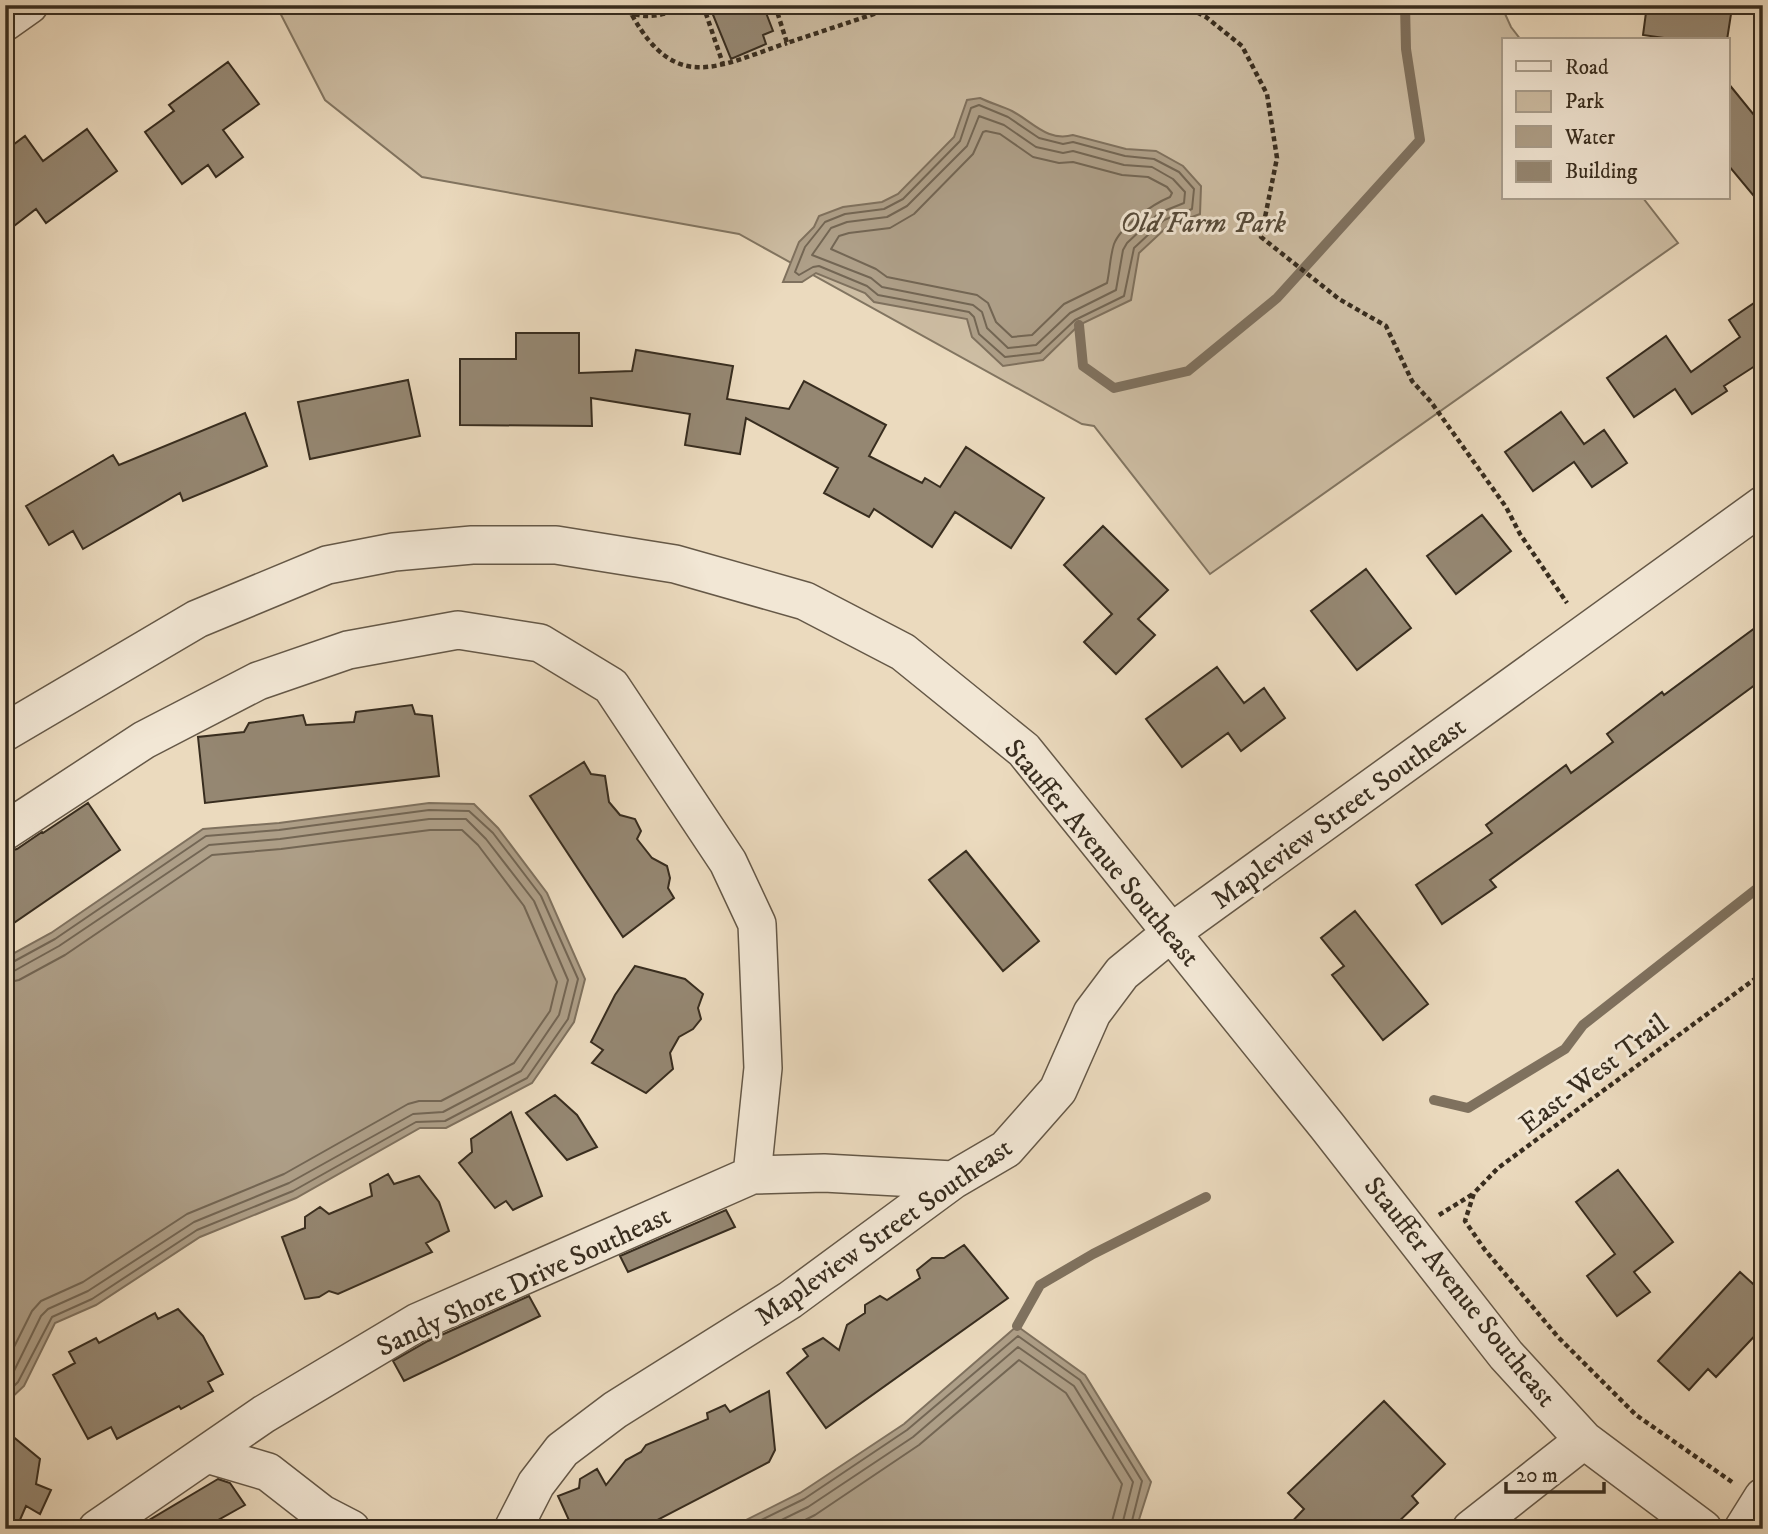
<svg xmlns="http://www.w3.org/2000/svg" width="1768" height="1534" font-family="'IM FELL DW Pica',serif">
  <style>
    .green { fill: #cdbda3; stroke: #827561; stroke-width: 2 }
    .water { fill: #ae9f88; stroke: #7f715e; stroke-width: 2 }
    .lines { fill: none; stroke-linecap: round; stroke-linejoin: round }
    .shore { stroke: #736654; stroke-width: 2 }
    .stream { stroke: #7f715e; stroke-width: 10 }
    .building { fill: #958772; stroke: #382d1f; stroke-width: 2 }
    .minor-casing { stroke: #655847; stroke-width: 40 }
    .path { stroke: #382d1f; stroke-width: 4.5; stroke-dasharray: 5 3.5; stroke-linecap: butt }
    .minor { stroke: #f2e7d5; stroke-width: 37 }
    .labels { text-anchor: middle; stroke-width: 6; stroke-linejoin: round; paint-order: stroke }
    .park-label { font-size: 28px; font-style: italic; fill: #564a39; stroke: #f2e7d5 }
    .street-label { font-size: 28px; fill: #382d1f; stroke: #f2e7d5 }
  </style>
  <rect width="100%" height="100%" fill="#ebdabe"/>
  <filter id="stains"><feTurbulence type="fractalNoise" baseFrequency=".00286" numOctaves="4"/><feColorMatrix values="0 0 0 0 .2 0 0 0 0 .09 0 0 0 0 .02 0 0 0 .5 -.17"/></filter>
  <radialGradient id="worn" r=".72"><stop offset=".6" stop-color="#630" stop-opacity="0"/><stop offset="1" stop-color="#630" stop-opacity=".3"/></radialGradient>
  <path class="green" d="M 276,5 L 1501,5 L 1511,27 L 1521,40 L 1504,40 L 1504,198 L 1643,198 L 1678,243 L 1210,574 L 1094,426 L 1082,424 L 739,234 L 422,177 L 325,100 Z"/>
  <path class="water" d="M 980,98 C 990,103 1002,106 1012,111 C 1033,122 1047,142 1073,135 L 1126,149 L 1156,151 L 1183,166 L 1201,186 L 1200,214 L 1168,226 L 1139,253 L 1131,300 L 1079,325 L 1043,360 L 1003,366 L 972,337 L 967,319 L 874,302 L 865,293 L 816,273 L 802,282 L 783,282 L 799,242 L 814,227 L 819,216 L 843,207 L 882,202 L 898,194 L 954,137 L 967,100 Z
    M 429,803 L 474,804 L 498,828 L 547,893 L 585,979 L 574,1022 L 532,1083 L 446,1128 L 420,1128 L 296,1198 L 200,1237 L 96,1305 L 55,1323 L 24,1386 L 5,1404 L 5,958 L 51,933 L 203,829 L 279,823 Z
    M 1017,1326 L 1085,1375 L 1151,1482 L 1136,1529 L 728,1529 L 800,1493 L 904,1424 Z"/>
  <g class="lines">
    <path class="shore" d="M 979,105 L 1008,117 L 1039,138 L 1063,144 L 1073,142 L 1125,156 L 1154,159 L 1179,172 L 1194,189 L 1192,209 L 1164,220 L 1134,248 L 1124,296 L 1075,320 L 1040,353 L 1005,357 L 979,334 L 974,317 L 969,312 L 878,295 L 867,286 L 819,266 L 813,267 L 799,275 L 795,272 L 805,247 L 825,222 L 845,214 L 884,209 L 903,199 L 960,141 L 971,108 Z
      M 979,116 L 1004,125 L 1036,147 L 1063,153 L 1073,151 L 1124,165 L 1152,167 L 1173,179 L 1185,192 L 1184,203 L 1159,213 L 1127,243 L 1123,250 L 1116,290 L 1070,313 L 1036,345 L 1008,348 L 987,328 L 982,312 L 973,305 L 882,287 L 871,278 L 812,255 L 831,228 L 847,222 L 887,217 L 907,206 L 967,146 Z
      M 986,131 L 1000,134 L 1033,157 L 1059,163 L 1073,162 L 1122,175 L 1148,177 L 1167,187 L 1172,193 L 1170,197 C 1153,204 1121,226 1114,244 C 1110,256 1110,270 1107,283 L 1064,304 L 1032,335 L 1012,337 L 996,322 L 988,303 L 977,295 L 887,277 L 876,269 L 831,249 L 839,236 L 849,233 L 890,228 L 914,214 L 973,154 L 983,132 Z
      M 5,963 L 11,963 L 55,939 L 206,836 L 279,830 L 429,810 L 469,811 L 493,833 L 541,896 L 578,979 L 568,1019 L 527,1078 L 445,1121 L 416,1122 L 293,1191 L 197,1230 L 92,1299 L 52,1317 L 18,1382 L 5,1395
      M 5,972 L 14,971 L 59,946 L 209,845 L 280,839 L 429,819 L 466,819 L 486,839 L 534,901 L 568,980 L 559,1015 L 521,1071 L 443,1112 L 413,1114 L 289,1183 L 194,1222 L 88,1291 L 48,1309 L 41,1316 L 11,1377 L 5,1382
      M 5,983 L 19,980 L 65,955 L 212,855 L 281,849 L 430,830 L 462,830 L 478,845 L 524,906 L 557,982 L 550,1011 L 514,1063 L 441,1101 L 419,1101 L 408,1104 L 284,1174 L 187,1214 L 83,1282 L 41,1301 L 32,1311 L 5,1365
      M 743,1529 L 804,1499 L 907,1430 L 1018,1336 L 1080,1380 L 1142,1481 L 1130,1529
      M 763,1529 L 808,1507 L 913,1437 L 1018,1347 L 1074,1386 L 1133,1482 L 1121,1529
      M 787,1529 L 815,1515 L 919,1445 L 1019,1360 L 1066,1393 L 1122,1484 L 1110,1529"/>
    <path class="stream" d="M 1079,325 L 1083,366 L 1114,388 L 1188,371 L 1277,298 L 1420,140 L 1406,49 L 1405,5
      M 1434,1100 L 1468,1108 L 1565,1049 L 1583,1025 L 1763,884
      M 1017,1326 L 1040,1285 L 1093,1254 L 1206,1197"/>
  </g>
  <path class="building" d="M 709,5 L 763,5 L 773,31 L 763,35 L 766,44 L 731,59 Z
    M 1647,5 L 1695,5 L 1694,9 L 1731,14 L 1727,40 L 1678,40 L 1643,35 Z
    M 228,62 L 259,104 L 223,130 L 243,157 L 216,177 L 208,165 L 182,184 L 145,132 L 174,111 L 169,105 Z
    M 1728,83 L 1763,126 L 1763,207 L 1728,165 Z
    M 87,129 L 117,171 L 46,223 L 36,209 L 5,233 L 5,151 L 25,136 L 43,161 Z
    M 1763,297 L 1763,371 L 1758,364 L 1724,386 L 1727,391 L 1692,414 L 1675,389 L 1634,417 L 1607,378 L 1666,336 L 1691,372 L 1740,337 L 1729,320 Z
    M 516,333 L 579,333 L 579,373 L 632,371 L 636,350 L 733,366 L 727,399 L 789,409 L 804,381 L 886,425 L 869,456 L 922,483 L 925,478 L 940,487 L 966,447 L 1044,498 L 1011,548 L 955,512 L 932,547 L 874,509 L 869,517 L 824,493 L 838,468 L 746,418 L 740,454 L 685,445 L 690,414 L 591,398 L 592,426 L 460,425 L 460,359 L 516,359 Z
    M 408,380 L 420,436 L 310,459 L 298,402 Z
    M 1561,412 L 1584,444 L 1604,430 L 1627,463 L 1592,487 L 1574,462 L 1533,491 L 1505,452 Z
    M 245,413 L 267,466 L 183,501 L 180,493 L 83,549 L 73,531 L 49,545 L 26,506 L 113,455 L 119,465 Z
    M 1482,515 L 1511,551 L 1456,594 L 1427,556 Z
    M 1103,526 L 1168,590 L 1138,619 L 1155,635 L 1116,674 L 1084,642 L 1112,614 L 1064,565 Z
    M 1366,569 L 1411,628 L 1357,670 L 1311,611 Z
    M 1763,622 L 1763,679 L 1490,880 L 1496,887 L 1442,924 L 1416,885 L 1492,833 L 1486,825 L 1566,765 L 1571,773 L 1613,742 L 1607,734 L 1662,692 L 1664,695 Z
    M 1217,667 L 1244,703 L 1264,688 L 1285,718 L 1241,751 L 1228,733 L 1182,767 L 1146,719 Z
    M 412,705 L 415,714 L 432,716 L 439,776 L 205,803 L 198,737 L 244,732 L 249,723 L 303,715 L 306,725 L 354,722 L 356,712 Z
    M 584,762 L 591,774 L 605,776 L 609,802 L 620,815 L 635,819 L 641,831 L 637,839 L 652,858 L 667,866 L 670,878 L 668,888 L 674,898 L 623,937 L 530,796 Z
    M 88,803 L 120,850 L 5,929 L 5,852 L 17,849 L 42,832 L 43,833 Z
    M 966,851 L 1039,941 L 1003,971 L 929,880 Z
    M 1355,911 L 1428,1004 L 1383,1040 L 1332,975 L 1344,966 L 1321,938 Z
    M 635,966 L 685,979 L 703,994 L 698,1008 L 701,1019 L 693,1029 L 679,1037 L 670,1053 L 673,1069 L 646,1093 L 592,1063 L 603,1050 L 591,1042 L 615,995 Z
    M 555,1095 L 577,1115 L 597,1147 L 567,1160 L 526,1113 Z
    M 511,1112 L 542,1196 L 513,1210 L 506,1201 L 495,1208 L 459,1163 L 472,1152 L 471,1139 Z
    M 1618,1170 L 1673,1242 L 1634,1272 L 1650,1292 L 1617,1316 L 1587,1276 L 1615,1254 L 1576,1202 Z
    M 388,1174 L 394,1184 L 419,1176 L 439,1202 L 449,1231 L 426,1243 L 432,1252 L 338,1294 L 329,1291 L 319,1297 L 305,1299 L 282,1237 L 305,1228 L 305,1217 L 320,1207 L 329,1214 L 372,1196 L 370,1184 Z
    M 726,1210 L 735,1227 L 628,1272 L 620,1256 Z
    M 964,1245 L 1008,1298 L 826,1428 L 787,1373 L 808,1356 L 803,1349 L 823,1338 L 839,1350 L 847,1325 L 865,1313 L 865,1305 L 880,1296 L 887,1300 L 920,1278 L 917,1270 L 932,1258 L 944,1258 Z
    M 1740,1272 L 1763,1293 L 1763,1327 L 1716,1377 L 1708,1369 L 1689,1390 L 1658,1361 Z
    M 529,1296 L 540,1316 L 404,1381 L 393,1361 L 428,1341 Z
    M 178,1309 L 203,1336 L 223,1374 L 208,1382 L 213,1391 L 181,1409 L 179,1406 L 117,1439 L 111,1427 L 88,1439 L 53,1375 L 75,1363 L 69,1352 L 96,1338 L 99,1343 L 155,1313 L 158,1319 Z
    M 769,1391 L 775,1450 L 769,1462 L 640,1529 L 573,1529 L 558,1496 L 579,1488 L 580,1479 L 597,1469 L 606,1485 L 626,1460 L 641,1452 L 646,1445 L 708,1419 L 707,1413 L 725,1405 L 730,1412 Z
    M 1384,1401 L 1445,1464 L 1412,1496 L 1418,1503 L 1391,1529 L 1285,1529 L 1304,1509 L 1288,1493 Z
    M 5,1430 L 40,1459 L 36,1484 L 51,1490 L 40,1514 L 26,1506 L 16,1529 L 5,1529 Z
    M 218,1479 L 230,1483 L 245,1505 L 202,1529 L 134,1529 Z"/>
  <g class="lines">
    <defs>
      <path id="minor" d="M 5,22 L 29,5
        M 5,732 L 197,619 L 327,565 L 394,552 L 472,545 L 556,545 L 675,564 L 805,601 L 903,652 L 1024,750 L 1327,1126 L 1506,1355 L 1584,1440 L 1703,1529
        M 5,831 L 144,740 L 258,681 L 348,650 L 458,630 L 540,643 L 611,686 L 728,862 L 757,924 L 763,1068 L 752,1175
        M 207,1454 L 268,1472 L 322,1514 L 351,1529
        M 97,1529 L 264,1414 L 418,1322 L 752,1175 L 824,1173 L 953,1180
        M 513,1529 L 536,1484 L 562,1450 L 615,1410 L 790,1300 L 953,1180 L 1006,1149 L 1058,1090 L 1092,1013 L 1122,973 L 1172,932 L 1763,505
        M 1471,1529 L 1584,1440
        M 1743,1529 L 1763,1497"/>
    </defs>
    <use href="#minor" class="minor-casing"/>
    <path class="path" d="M 611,5 C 643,21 657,18 689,5
      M 703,5 L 723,64
      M 775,5 L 787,43 L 901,5
      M 1182,5 L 1206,17 L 1242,46 L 1267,94 L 1277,158 L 1261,237 L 1339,299 L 1386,326 L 1412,381 L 1431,402 L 1506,507 L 1520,534 L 1567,603
      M 632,15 C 676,94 718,66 787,43
      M 1439,1215 L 1473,1194
      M 1732,1482 L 1636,1415 L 1558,1337 L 1485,1250 L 1465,1221 L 1474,1193 L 1498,1168 L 1763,973"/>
    <use href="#minor" class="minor"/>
  </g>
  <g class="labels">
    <g class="park-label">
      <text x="1203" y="232">Old Farm Park</text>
    </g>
    <g class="street-label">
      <text transform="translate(1338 812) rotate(-36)" y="10">Mapleview Street Southeast</text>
      <text transform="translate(1103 852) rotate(50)" y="10">Stauffer Avenue Southeast</text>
      <text transform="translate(1593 1073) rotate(-37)" y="10">East-West Trail</text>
      <text transform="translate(883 1231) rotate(-35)" y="10">Mapleview Street Southeast</text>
      <text transform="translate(523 1280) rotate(-25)" y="10">Sandy Shore Drive Southeast</text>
      <text transform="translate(1461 1291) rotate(51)" y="10">Stauffer Avenue Southeast</text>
    </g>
  </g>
  <rect width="1768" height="1534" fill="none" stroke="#ebdabe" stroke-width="28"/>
  <rect x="7" y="7" width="1754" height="1520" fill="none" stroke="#382d1f" stroke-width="3.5"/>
  <rect x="14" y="14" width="1740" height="1506" fill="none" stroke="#382d1f" stroke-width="2"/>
  <rect x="1502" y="38" width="228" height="161" fill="#f2e7d5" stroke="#a89d8c" stroke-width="2"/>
  <rect x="1516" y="61" width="35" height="10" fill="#f2e7d5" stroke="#a89d8c" stroke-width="2"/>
  <text x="1565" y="74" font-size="21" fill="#382d1f">Road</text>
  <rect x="1516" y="91" width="35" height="21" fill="#cdbda3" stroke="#a89d8c" stroke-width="2"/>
  <text x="1565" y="108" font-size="21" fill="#382d1f">Park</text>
  <rect x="1516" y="126" width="35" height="21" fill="#ae9f88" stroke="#a89d8c" stroke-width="2"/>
  <text x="1565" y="144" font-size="21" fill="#382d1f">Water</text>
  <rect x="1516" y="161" width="35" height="21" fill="#958772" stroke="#a89d8c" stroke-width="2"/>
  <text x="1565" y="178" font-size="21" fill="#382d1f">Building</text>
  <path d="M1506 1482v10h98v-10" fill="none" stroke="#382d1f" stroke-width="3.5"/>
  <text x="1516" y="1482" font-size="21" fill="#382d1f" stroke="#f2e7d5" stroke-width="5" paint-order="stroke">20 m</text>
  <rect width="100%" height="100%" filter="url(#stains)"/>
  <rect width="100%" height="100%" fill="url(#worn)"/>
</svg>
